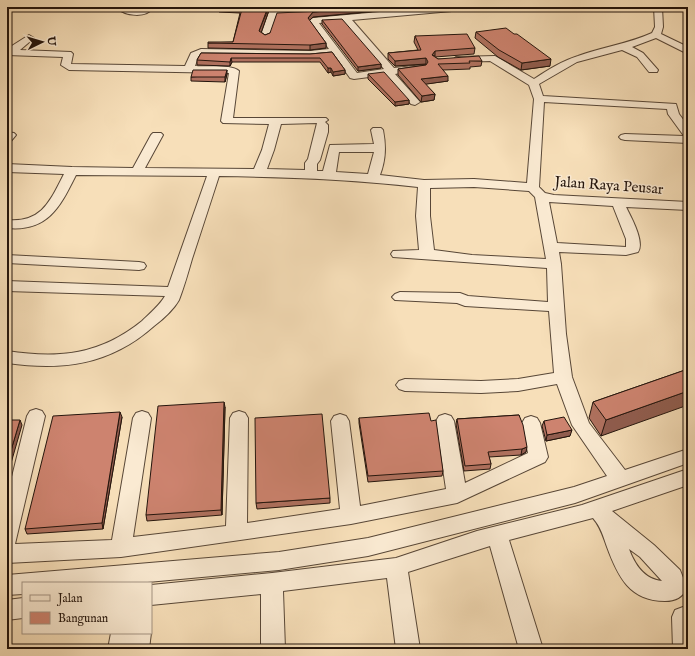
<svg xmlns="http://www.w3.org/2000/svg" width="695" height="656" font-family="'IM FELL English',serif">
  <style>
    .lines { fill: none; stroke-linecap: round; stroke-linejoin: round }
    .minor-casing { stroke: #584737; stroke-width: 2 }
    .minor { fill: #faead2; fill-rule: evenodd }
    .wall { fill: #b0715f; stroke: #23140c; fill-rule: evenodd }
    .shaded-wall { fill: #905c4e; stroke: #23140c }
    .building { fill: #cd836f; stroke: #23140c }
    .labels { text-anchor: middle; stroke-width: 3; stroke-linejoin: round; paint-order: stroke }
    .street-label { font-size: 15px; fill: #23140c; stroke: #faead2 }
  </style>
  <rect width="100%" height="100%" fill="#f7dfb9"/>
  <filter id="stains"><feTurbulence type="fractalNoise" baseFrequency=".005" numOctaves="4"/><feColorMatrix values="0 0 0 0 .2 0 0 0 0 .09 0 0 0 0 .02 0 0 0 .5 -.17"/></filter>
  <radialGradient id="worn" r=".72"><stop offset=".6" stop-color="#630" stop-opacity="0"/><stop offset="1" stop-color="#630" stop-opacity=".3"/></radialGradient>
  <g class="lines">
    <defs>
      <path id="minor" d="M 115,7 L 127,7 L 140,10 L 146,7 L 154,7 C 146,19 125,16 115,7 Z
        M 435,7 L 467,7 L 463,10 L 352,20 L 394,68 L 424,65 L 425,67 L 424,69 L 395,74 L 420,102 L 415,105 L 411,104 L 384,75 L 354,79 L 350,78 L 333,54 L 310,57 L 202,55 L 198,57 L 195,66 C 205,67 233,64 239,71 L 233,118 L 326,118 L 328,120 L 325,122 L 328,125 L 328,132 L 320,160 L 317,164 L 317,171 L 323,171 L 330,145 L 374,144 L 371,130 L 373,128 L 381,128 L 383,130 C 386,146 386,159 380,175 L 424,180 L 474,179 L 527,183 L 534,99 L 529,85 L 490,61 L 459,62 L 456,61 L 454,59 L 456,57 L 495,56 L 534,79 C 548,70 562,61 578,56 C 602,47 628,44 652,33 L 655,27 L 654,7 L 662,7 L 663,27 L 661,34 L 688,47 L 688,54 L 656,38 L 632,47 L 643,53 L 658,70 L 657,72 L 649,72 L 637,57 L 622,50 L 577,62 L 539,84 L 543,96 L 676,104 L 679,114 L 688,126 L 688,143 L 625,140 L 621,139 L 619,137 L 621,135 L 625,134 L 684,136 L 668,114 L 667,109 L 544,102 L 539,187 L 545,193 L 554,195 L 688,202 L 688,210 L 626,207 C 631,217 645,242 638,252 L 626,255 L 559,252 L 561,264 L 566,334 L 572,377 L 589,423 L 625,470 L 688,449 L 688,463 L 575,503 L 368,556 L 279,570 L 137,583 L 23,583 L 23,594 L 7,595 L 7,575 L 279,552 L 368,538 L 574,487 L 607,476 L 572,425 L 557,384 L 518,391 L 481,393 L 405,391 L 399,389 L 396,385 L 399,381 L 405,379 L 481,381 L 518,379 L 554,373 L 549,311 L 465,306 L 457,303 L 395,300 L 392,297 L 395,294 L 400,292 L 460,293 L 468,296 L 548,302 L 547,268 L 393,257 L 391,254 L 393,251 L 419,250 L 416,216 L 418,187 C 351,179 286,177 219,176 C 210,204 201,232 192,259 C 188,273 184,287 179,300 C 174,309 162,320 154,326 C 110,365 63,371 7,363 L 7,351 C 59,359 100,355 142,321 C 149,314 160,305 165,296 L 7,291 L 7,281 L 168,287 L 207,176 L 76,175 C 60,207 48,232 7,228 L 7,220 C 42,223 50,201 64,174 L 7,172 L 7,164 L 72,167 L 133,168 L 151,135 L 153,133 L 161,133 L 163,135 L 145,168 L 254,169 L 262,150 L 269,124 L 223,123 L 221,121 L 229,73 L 69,70 L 61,65 L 63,57 L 7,55 L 7,49 L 29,35 L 34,38 L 20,50 L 71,52 L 73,54 L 71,64 L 185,66 L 191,53 L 201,49 L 310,51 L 329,49 L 309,21 L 313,18 ZM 343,21 L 384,69 L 357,73 L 319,23 ZM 317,123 L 308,159 L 305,163 L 305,170 L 267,169 L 274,150 L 281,124 ZM 339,152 L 374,152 L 368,174 L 336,172 ZM 474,187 L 529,191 L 535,197 L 546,259 L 472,255 L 434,250 L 430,216 L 430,188 ZM 549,202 L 613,206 L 626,239 L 626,247 L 557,243 Z
        M 298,10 L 301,11 L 302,13 L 301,15 L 276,16 L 271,35 L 266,38 L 263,37 L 261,35 L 269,12 Z
        M 7,132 L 14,133 L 16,135 L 11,141 L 7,142 Z
        M 7,255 L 139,262 L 144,263 L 146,266 L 144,269 L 139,270 L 7,263 Z
        M 36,409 L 42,411 L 45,416 L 15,544 L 112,540 L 133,418 L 136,413 L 142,411 L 148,413 L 151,418 L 133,537 L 226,526 L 230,418 L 233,413 L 239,411 L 245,413 L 248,418 L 247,523 L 340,509 L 331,421 L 334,416 L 340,414 L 346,416 L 349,421 L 360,506 L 446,489 L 436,421 L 439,416 L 445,414 L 451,416 L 454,421 L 465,483 L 528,453 L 522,423 L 525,418 L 531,416 L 537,418 L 540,423 L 548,457 L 545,462 L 457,503 L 351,524 L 121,557 L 7,563 L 7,497 L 27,416 L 30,411 Z
        M 688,469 L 688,485 L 612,511 L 654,545 L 680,570 L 687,588 C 683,597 675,601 665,601 C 630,601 618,577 607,547 C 603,536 601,527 593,518 L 509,540 L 543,649 L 519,649 L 490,546 L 408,572 L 420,649 L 396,649 L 387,578 L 283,591 L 285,649 L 261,649 L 261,594 L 151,605 L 151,585 L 272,573 L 396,558 L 477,531 L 582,505 ZM 629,549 L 640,557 L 662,581 C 644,579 635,565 629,549 Z
        M 23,598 L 23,618 L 7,620 L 7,600 Z
        M 683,607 L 688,609 L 688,649 L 673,649 L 672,617 L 675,610 Z
        M 111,633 L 151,633 L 149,649 L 108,649 Z"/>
    </defs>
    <use href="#minor" class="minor-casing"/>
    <use href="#minor" class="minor"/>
  </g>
  <path class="wall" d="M 220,7 L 421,7 L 313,17 L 309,20 L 326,43 L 326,48 L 310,50 L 208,48 L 208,43 L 233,42 L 240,13 L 219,12 L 219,8 ZM 317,8 L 321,10 L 320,11 L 270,33 L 265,35 L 261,32 L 269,10 Z
    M 475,7 L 548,7 L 478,10 Z
    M 322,20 L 381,64 L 381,68 L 358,71 L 322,24 Z
    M 476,32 L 550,66 L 521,70 L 498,57 L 475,38 Z
    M 415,36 L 475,48 L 474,54 L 435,57 L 438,59 L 482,61 L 481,66 L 470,67 L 470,69 L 443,70 L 448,81 L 425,84 L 435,94 L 434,100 L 421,102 L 398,75 L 398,69 L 426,65 L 426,64 L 395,66 L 388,59 L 388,53 L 418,50 L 414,42 Z
    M 332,52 L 345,70 L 345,74 L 333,76 L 331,72 L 328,73 L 320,62 L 232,62 L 230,66 L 197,65 L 197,60 L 201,53 L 310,54 Z
    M 227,74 L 225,82 L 191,81 L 191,77 Z
    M 368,74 L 409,100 L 409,104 L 395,106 L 368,79 Z
    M 688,369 L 601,436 L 589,418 L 593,402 Z
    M 225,407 L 222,515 L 147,521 L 146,515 Z
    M 519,415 L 526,452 L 521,455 L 489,457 L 491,464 L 490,469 L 464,471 L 456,424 L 457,419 Z
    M 122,417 L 103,529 L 27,534 L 25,529 Z
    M 359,418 L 443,471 L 442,476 L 368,482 L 359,423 Z
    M 544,421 L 570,436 L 546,441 L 542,426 Z
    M 330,498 L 330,503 L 257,509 L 256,503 Z"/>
  <path class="shaded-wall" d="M 269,7 L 269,10 L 260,36 L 259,31 Z
    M 375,7 L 421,7 L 313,17 L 308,22 L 308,18 L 313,12 Z
    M 326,43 L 326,48 L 310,50 L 310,45 Z
    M 435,51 L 435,56 L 432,55 Z
    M 231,58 L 232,62 L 230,66 L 230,62 Z
    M 426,58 L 426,64 L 395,66 L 395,61 Z
    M 551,59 L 550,66 L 521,70 L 522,63 Z
    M 381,64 L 381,68 L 358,71 L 358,67 Z
    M 328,68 L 331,68 L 331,72 L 328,73 Z
    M 227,70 L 227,74 L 225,82 L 225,77 Z
    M 345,70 L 345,74 L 333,76 L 333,72 Z
    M 448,76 L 448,81 L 420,85 L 421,79 Z
    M 435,94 L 434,100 L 421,102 L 422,96 Z
    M 409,100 L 409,104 L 395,106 L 395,102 Z
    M 688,391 L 688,405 L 601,436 L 606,420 Z
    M 224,402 L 225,407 L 222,515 L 221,510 Z
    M 120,412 L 122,417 L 103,529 L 102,523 Z
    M 20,420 L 22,425 L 7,477 L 7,464 Z
    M 572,430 L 570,436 L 546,441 L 547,435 Z
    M 527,447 L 526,452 L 521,455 L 522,449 Z"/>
  <path class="building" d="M 220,7 L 268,7 L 259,31 L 265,35 L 270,33 L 277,13 L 320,11 L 322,8 L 322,7 L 375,7 L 313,12 L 308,18 L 326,43 L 310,45 L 208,43 L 208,42 L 233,42 L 242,9 L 219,8 Z
    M 342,19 L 381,64 L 358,67 L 322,20 Z
    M 506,28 L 514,34 L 517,34 L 551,59 L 522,63 L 499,50 L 476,32 Z
    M 467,34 L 475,48 L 435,51 L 432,55 L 438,59 L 479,56 L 482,61 L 469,61 L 470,63 L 438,64 L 448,76 L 421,79 L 435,94 L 422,96 L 398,69 L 426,65 L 428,62 L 426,58 L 395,61 L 388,53 L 421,50 L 415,36 Z
    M 332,52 L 345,70 L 333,72 L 331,68 L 328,68 L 320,58 L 231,58 L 230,62 L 197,60 L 201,53 L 310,54 Z
    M 193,70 L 227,70 L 225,77 L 191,77 Z
    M 384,72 L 409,100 L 395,102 L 368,74 Z
    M 688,369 L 688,391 L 606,420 L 593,402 Z
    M 224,402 L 221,510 L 146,515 L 158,406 Z
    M 120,412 L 102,523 L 25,529 L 53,416 Z
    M 429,413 L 431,421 L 436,420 L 443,471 L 368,476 L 359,418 Z
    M 322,414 L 330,498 L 256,503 L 255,418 Z
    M 519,415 L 523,425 L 527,447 L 522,449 L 488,452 L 491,464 L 465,466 L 457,419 Z
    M 564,417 L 572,430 L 547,435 L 544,421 Z
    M 7,420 L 20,420 L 7,464 Z"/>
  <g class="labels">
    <g class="street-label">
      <text transform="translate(609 185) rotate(4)" y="5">Jalan Raya Peusar</text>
    </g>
  </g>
  <rect width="695" height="656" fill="none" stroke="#f7dfb9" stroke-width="24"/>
  <rect x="8" y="8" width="679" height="640" fill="none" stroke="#23140c" stroke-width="2"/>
  <rect x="12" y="12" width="671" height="632" fill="none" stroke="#23140c"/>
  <rect x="22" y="582" width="130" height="52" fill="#faead2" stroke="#a49483"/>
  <rect x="30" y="595" width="20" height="6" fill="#faead2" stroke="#a49483"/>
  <text x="58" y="602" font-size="12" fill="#23140c">Jalan</text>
  <rect x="30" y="612" width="20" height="12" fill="#cd836f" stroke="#a49483"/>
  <text x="58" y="622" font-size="12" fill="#23140c">Bangunan</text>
  <g transform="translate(42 42) rotate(85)" stroke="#faead2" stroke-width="3" paint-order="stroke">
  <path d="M0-3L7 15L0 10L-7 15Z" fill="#23140c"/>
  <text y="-6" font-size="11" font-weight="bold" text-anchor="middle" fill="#23140c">U</text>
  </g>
  <rect width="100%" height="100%" filter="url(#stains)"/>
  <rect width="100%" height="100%" fill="url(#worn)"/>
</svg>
